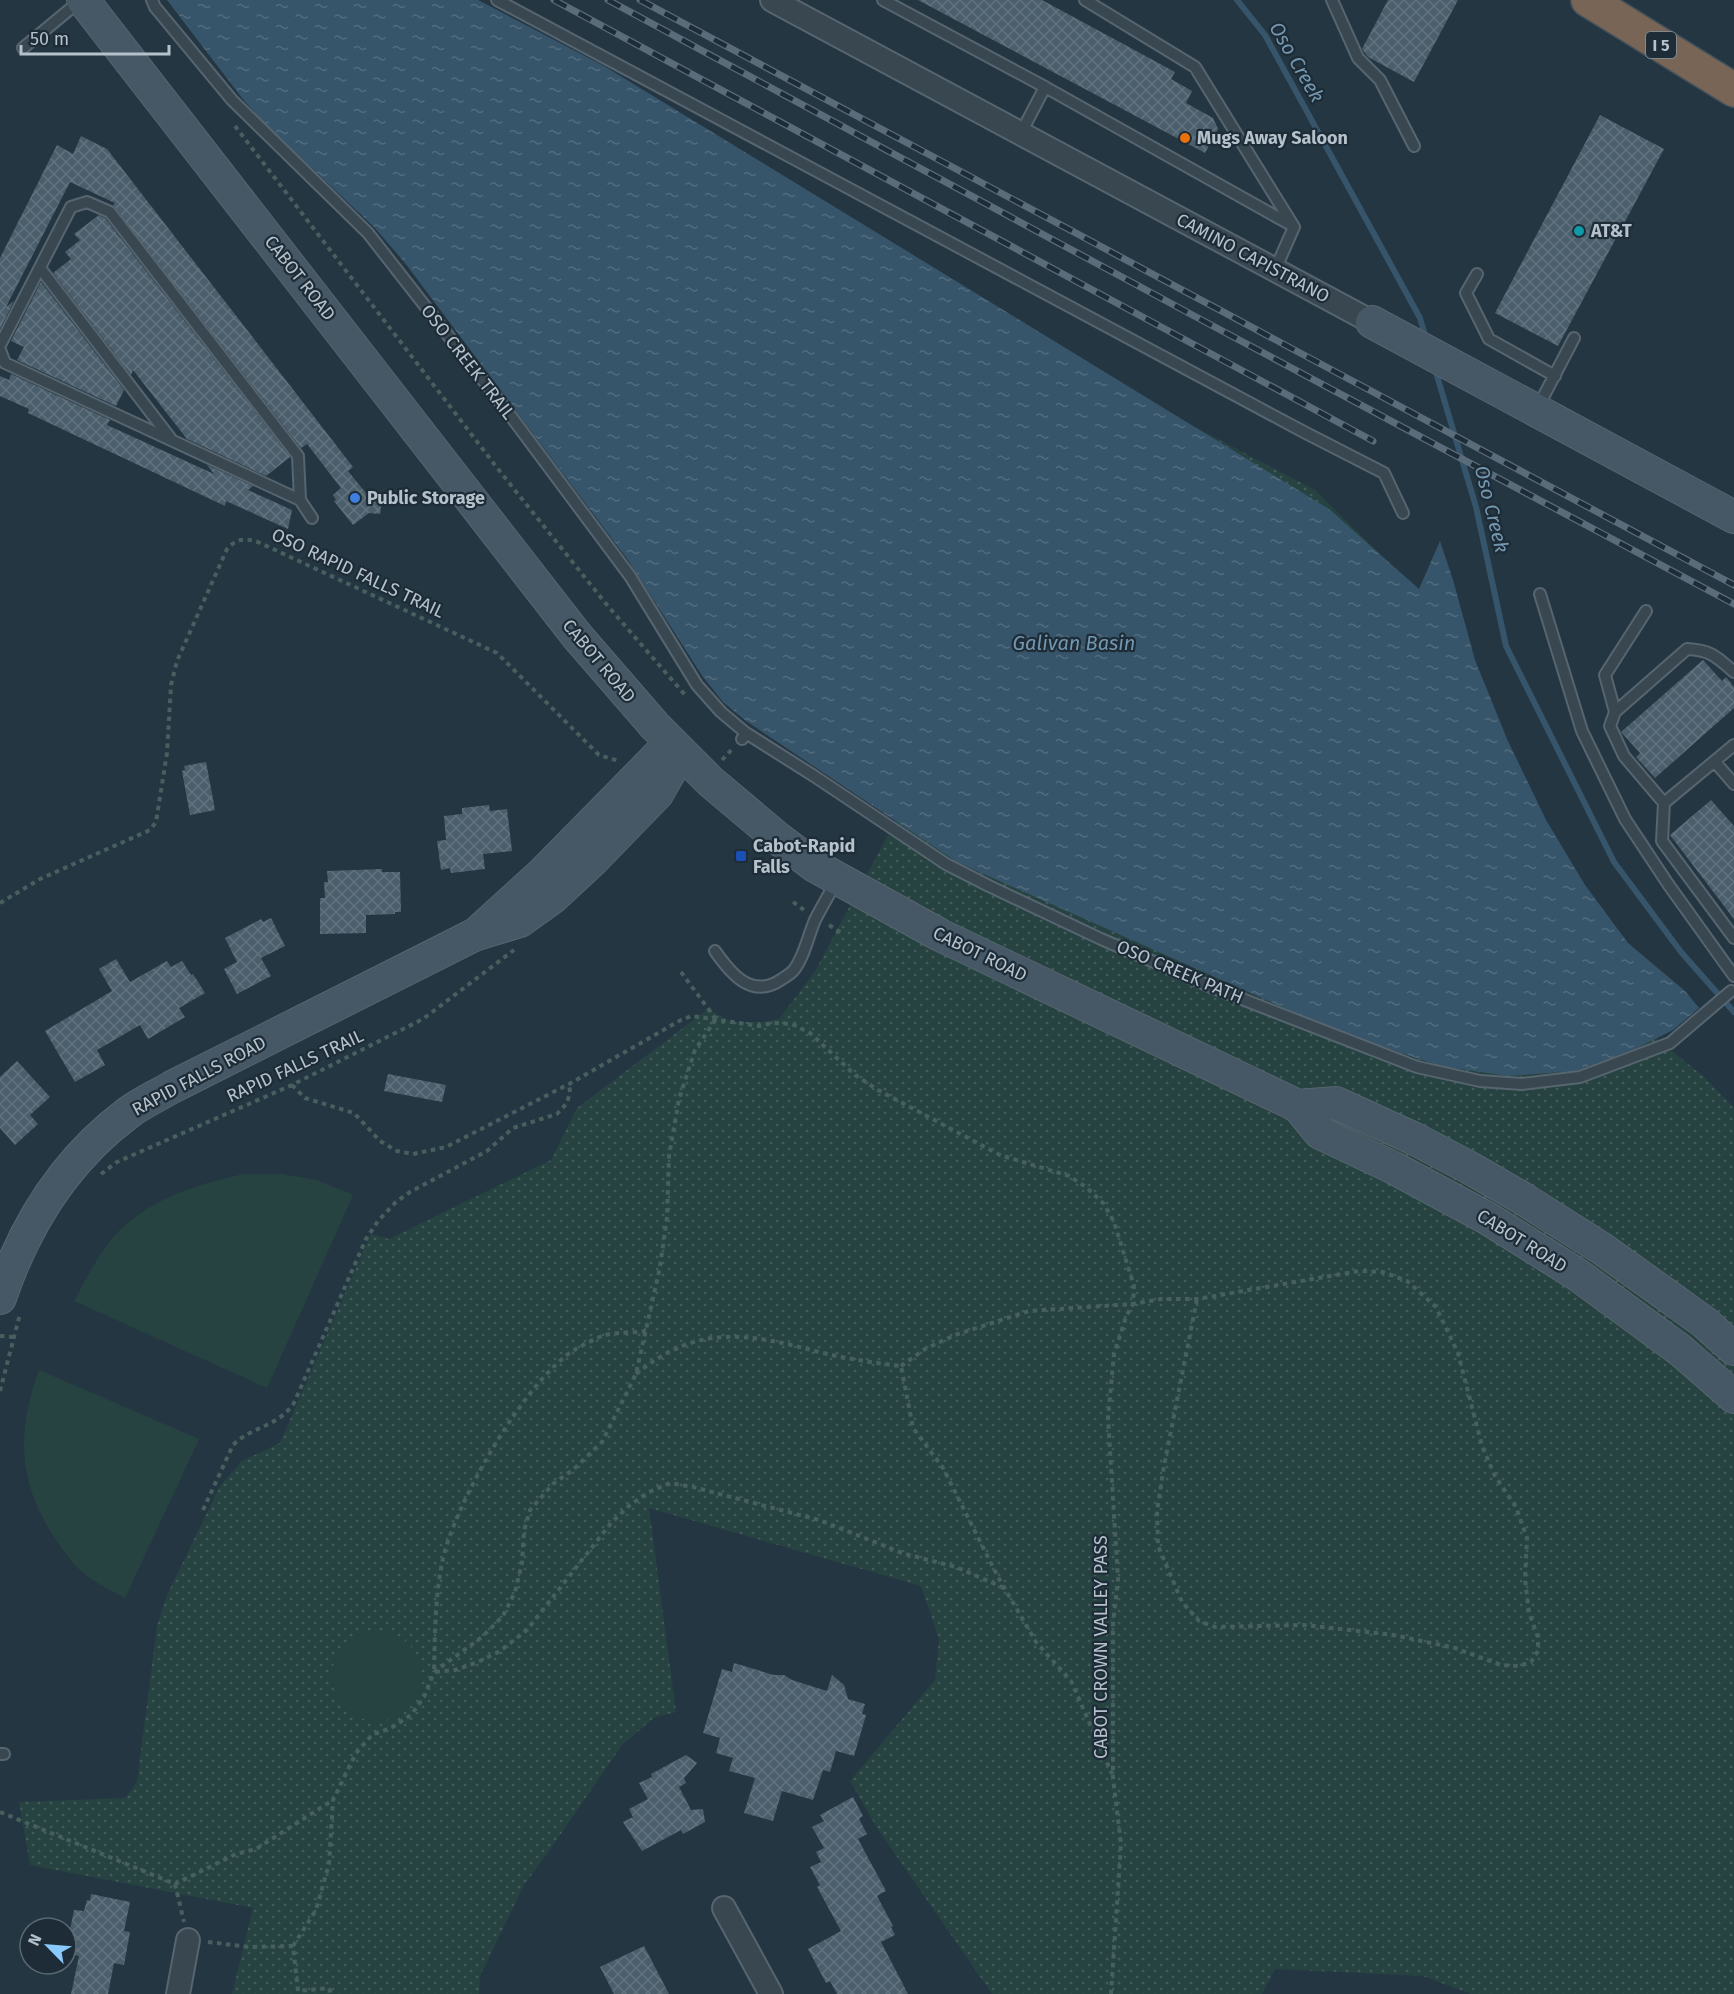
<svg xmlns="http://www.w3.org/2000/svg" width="1734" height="1994" font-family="'Fira Sans',sans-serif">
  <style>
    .grass { fill: url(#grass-dots) }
    .garden { fill: #264341 }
    .water { fill: url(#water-ripples) }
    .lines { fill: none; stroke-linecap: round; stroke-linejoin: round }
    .stream { stroke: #37556a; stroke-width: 6 }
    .building { fill: url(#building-cross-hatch) }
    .lane-casing { stroke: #56656f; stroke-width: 14 }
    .street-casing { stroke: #56656f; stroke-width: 26 }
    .secondary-casing { stroke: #56656f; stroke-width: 34 }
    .highway-casing { stroke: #43525c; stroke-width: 36 }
    .path { stroke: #47605f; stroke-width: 4; stroke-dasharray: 4.5 4.5; stroke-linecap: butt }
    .lane { stroke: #394751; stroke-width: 10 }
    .street { stroke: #394751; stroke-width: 22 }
    .secondary { stroke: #465765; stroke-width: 32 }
    .highway { stroke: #786555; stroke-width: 33 }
    .rail-casing { stroke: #5a6c79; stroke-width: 7 }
    .rail { stroke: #1d2c37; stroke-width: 4.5; stroke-dasharray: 14; stroke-linecap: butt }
    .food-dot { fill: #e8710a; stroke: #1d2c37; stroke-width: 2 }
    .culture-dot { fill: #0f9aa8; stroke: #1d2c37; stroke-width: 2 }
    .shop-dot { fill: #3f7fe0; stroke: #1d2c37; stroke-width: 2 }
    .transit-dot { fill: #1a4fb4; stroke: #1d2c37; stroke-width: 2 }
    .labels { text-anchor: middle; stroke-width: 4.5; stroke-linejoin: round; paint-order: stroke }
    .shield { fill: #1d2c37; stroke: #87959f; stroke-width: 1.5 }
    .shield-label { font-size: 16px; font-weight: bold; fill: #b5c2cc }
    .poi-label { font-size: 18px; font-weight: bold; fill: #b5c2cc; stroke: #1d2c37; text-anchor: start }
    .street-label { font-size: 18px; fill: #b5c2cc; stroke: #1d2c37 }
    .water-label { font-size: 20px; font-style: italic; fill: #7497b0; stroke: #1d2c37 }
  </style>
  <defs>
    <pattern id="grass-dots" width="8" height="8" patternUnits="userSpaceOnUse" patternTransform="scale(1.5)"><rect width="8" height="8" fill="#264341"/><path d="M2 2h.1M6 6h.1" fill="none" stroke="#435c5b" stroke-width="1.8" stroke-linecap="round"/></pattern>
    <pattern id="water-ripples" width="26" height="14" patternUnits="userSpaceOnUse" patternTransform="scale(1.5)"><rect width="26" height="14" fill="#37556a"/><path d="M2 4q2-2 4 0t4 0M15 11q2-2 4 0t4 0" fill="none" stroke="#526c7e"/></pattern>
    <pattern id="building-cross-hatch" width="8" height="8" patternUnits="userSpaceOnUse" patternTransform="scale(1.5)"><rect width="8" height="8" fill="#4a5e6b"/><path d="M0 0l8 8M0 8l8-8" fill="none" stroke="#62737f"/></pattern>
  </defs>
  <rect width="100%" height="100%" fill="#243642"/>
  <path class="grass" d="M 381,0 L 1315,490 L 1413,587 L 1593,987 L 1703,1076 L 1734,1108 L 1734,1994 L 1471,1994 L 1423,1976 L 1275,1969 L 1262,1994 L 992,1994 L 877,1828 L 850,1781 L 935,1680 L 939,1639 L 921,1586 L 649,1508 L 676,1712 L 655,1717 L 622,1745 L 549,1851 L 524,1885 L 480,1976 L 479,1994 L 232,1994 L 253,1908 L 30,1865 L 19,1802 L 125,1798 L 137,1782 L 157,1626 L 167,1595 L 220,1486 L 242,1461 L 280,1443 L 371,1234 L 389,1239 L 551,1160 L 577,1108 L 708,1009 L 731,1022 L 761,1022 L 779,1019 L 814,973 L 912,790 Z"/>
  <path class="garden" d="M 244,1174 L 281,1174 L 317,1180 L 353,1195 L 267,1388 L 74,1301 C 85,1281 96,1259 110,1241 C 144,1200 194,1185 244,1174 Z
    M 39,1370 L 199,1439 L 125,1598 C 110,1590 95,1583 82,1572 C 72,1563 64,1551 56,1540 C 18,1484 16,1432 39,1370 Z
    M332 1676a45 45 0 1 1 90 0a45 45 0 1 1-90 0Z"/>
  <path class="water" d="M 167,0 L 478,0 L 604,66 L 1329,509 L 1419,589 L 1440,541 L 1453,580 L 1475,660 L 1507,739 L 1546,820 L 1585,885 L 1628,943 L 1685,991 L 1699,1008 L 1673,1030 L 1637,1048 L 1576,1071 L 1508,1076 L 1440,1066 L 1349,1035 L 1309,1019 L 957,862 L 746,721 L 723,702 L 703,677 L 628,560 L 405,263 L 374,227 L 263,122 L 242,98 Z"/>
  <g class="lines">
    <path class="stream" d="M 1237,0 L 1265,35 L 1420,318 L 1426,339
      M 1435,369 L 1476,507 L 1506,646 L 1614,862 L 1681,952 L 1734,1012"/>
  </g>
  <path class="building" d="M 918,0 L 1042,0 L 1175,72 L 1171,79 L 1192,91 L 1186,103 L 1213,118 L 1218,129 L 1205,153 Z
    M 1388,0 L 1458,0 L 1414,82 L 1368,57 L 1362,49 Z
    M 1600,115 L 1664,149 L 1558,346 L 1495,313 Z
    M 81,136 L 107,149 L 353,467 L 348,471 L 370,498 L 382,499 L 380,514 L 369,513 L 353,525 L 334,501 L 336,500 L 333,495 L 341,488 L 307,444 L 301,448 L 113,205 L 115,203 L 70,182 L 6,307 L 14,301 L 0,329 L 0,258 L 57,145 L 73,154 Z
    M 99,215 L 105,218 L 290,457 L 266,476 L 187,439 L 133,370 L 131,375 L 53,273 L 71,259 L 65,252 L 80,240 L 74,234 Z
    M 41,282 L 124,390 L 116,406 L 17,360 L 24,347 L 11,341 Z
    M 11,374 L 110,420 L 107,425 L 214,474 L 207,465 L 253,486 L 248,490 L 292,510 L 288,529 L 226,501 L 225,506 L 28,413 L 29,409 L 0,396 L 0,376 L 9,380 Z
    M 1703,660 L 1722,681 L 1726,677 L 1734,687 L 1734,708 L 1655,778 L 1636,757 L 1640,753 L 1621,732 Z
    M 206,762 L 215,810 L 190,815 L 182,771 L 185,770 L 184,766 Z
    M 1711,800 L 1734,826 L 1734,919 L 1670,835 Z
    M 489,805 L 490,811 L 507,809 L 512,851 L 483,854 L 485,869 L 451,873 L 450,868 L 441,870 L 437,841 L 446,840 L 444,816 L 462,814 L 462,808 Z
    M 382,869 L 382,872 L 400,872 L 401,912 L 395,912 L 395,914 L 366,915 L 366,933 L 320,934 L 320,898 L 325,898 L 324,882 L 328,882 L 327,871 Z
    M 271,918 L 285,946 L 261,958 L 271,976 L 237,994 L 224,969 L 237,962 L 225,938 L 261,919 L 263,922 Z
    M 116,959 L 130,982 L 167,961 L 171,967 L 182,961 L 191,975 L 193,974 L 205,993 L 179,1008 L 185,1017 L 148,1039 L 140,1025 L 97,1050 L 105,1065 L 75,1082 L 45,1031 L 112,991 L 99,969 Z
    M 17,1061 L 50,1097 L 30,1115 L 38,1124 L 15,1145 L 0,1128 L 0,1077 Z
    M 388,1074 L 446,1085 L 442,1102 L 384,1091 Z
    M 734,1663 L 774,1675 L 784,1675 L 792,1680 L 827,1691 L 832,1675 L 844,1685 L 848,1699 L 865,1704 L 862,1714 L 866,1715 L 854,1756 L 836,1751 L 830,1772 L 823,1770 L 813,1800 L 782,1791 L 773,1821 L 744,1813 L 755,1778 L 729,1771 L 733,1758 L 716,1753 L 720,1738 L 703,1733 L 722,1669 L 732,1672 Z
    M 686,1755 L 697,1763 L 684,1778 L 686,1783 L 679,1787 L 691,1810 L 703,1809 L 705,1822 L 683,1834 L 681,1830 L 642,1851 L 623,1822 L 633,1817 L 629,1809 L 648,1799 L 639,1783 L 652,1777 L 651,1774 Z
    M 853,1797 L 863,1816 L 859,1819 L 867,1834 L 858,1839 L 886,1891 L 877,1896 L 893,1926 L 891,1927 L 895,1935 L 881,1942 L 908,1994 L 837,1994 L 830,1981 L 826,1983 L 808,1949 L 841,1931 L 817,1887 L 820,1885 L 810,1867 L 821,1862 L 816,1852 L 824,1848 L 812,1827 L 824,1821 L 820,1815 Z
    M 91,1894 L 130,1902 L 124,1931 L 130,1932 L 124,1965 L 114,1963 L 108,1994 L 71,1994 L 79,1956 L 66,1953 L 66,1950 L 74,1910 L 84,1911 L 87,1900 L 90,1901 Z
    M 644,1946 L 669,1994 L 614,1994 L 600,1967 Z"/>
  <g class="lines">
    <defs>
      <path id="lane" d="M 152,0 L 155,7 L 232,100 L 368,233 L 507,411 L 630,576 L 697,685 L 721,712 L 746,733 L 742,739
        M 497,0 L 1302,431 L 1384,473 L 1403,513
        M 883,0 L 1045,87 L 1021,133
        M 1085,0 L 1195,67 L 1294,227 L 1275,270
        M 1332,0 L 1358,58 L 1380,80 L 1414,146
        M 23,48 L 81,0
        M 1045,87 L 1293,226
        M 40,268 L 171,439
        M 1477,274 L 1466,293 L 1489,339 L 1555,376
        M 0,345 L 71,207 L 87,202 L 110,212 L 298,456 L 300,500 L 312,518
        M 0,350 L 5,363 L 300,500
        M 1538,407 L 1574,338
        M 1540,594 L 1582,731 L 1625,819 L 1668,884 L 1734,976
        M 1646,611 L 1605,675 L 1615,712 L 1610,726 L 1624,756 L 1664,803 L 1734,745
        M 1615,712 L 1687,649 C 1711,650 1717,657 1734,672
        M 746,733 L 814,776 L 946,864 L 989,886 L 1101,939 L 1216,989 L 1417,1067 L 1480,1081 L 1522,1084 L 1580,1077 L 1670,1043 L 1731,991
        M 1715,762 L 1734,784
        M 1664,803 L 1662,841 L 1734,938
        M 715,951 C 731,974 752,1000 782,979 C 785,977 790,974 793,971 C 804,958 808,936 815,920 C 822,906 830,893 837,880
        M 0,1754 L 4,1754"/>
      <path id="street" d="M 772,0 L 1372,322
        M 724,1908 L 771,1994
        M 178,1994 L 188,1940"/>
      <path id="secondary" d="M 83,0 L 577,636 L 655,726 L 711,782 L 780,840 L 815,866 L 940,935 L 1298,1106 L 1320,1133 L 1394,1168 L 1487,1218 L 1578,1275 L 1680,1350 L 1734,1397
        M 1372,322 L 1734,517
        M 478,932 L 544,872 L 659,755 L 681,752
        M 1298,1106 L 1336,1103 L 1417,1140 L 1470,1168 L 1522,1198 L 1601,1248 L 1704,1322 L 1734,1349
        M 0,1298 C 25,1224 65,1160 128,1113 C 141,1103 157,1096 172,1087 L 474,935 L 520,921 L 552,898 L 593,860 L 657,794 L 681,752"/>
      <path id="highway" d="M 1588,0 L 1734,90"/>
    </defs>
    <use href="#lane" class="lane-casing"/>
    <use href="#street" class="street-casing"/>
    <use href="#secondary" class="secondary-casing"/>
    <use href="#highway" class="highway-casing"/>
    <path class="path" d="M 235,126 L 498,469 L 607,605 L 686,696
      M 722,760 L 733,748
      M 793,902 L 804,910
      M 0,903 L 40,879 L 150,830 L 156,822 L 167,753 L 171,685 L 177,661 L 227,549 C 237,538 245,538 258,542 L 497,653 L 599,755 L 619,761
      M 829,925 L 843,934
      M 681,972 L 715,1018
      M 292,1085 L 305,1098 L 354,1113 L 380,1141 L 397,1151 L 413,1154 L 446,1147 L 569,1084 L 681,1020 L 692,1016 L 759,1026 L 773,1023 L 792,1024 L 810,1033 L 855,1075 L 878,1090 L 1000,1155 L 1069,1176 L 1086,1187 L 1104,1204 L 1114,1222 L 1134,1286 L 1133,1304 L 1126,1317 L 1114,1354 L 1108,1418 L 1118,1579 L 1113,1624 L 1113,1778 L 1121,1844 L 1111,1994
      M 101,1174 L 117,1162 L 292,1085 L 423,1019 L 514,950
      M 646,1331 C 633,1333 617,1332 605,1335 C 596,1338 585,1344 576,1349 C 526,1378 453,1506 442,1563 C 435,1598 435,1635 434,1672 L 455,1670 L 478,1662 L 500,1651 L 527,1630 L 611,1523 L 630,1505 L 649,1492 L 670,1483 L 693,1487 L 819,1520 L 905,1554 L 956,1567 L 1004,1588
      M 0,1336 L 14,1337
      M 901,1366 L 925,1349 L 955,1335 L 1029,1311 L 1133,1304 L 1161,1299 L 1197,1299 L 1359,1271 L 1383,1272 L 1407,1281 L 1436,1307 L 1458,1353 L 1482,1446 L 1495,1476 L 1516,1507 L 1527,1538 L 1525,1579 L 1529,1613 L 1538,1637 L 1538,1651 L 1531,1662 L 1519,1666 L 1501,1665 L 1455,1648 L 1393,1635 L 1304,1625 L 1215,1627 L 1199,1621 L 1182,1602 L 1158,1546 L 1157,1511 L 1164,1466 L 1197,1299
      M 636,1374 C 700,1322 750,1334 823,1353 C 849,1359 875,1363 901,1366 L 913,1428 L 943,1468 L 998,1577 L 1036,1642 L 1071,1681 L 1112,1774
      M 0,1391 L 20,1314
      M 203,1510 L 233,1445 C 252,1426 278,1427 294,1403 L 366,1239 L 378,1221 L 396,1202 L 410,1192 L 487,1151 L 513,1128 L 557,1114 L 567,1103 L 570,1092 L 569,1084
      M 0,1812 L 175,1884 L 236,1854 L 256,1849 L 333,1800
      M 175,1884 L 184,1922
      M 208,1942 L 249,1947 L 293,1946 L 298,1991 L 329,1988 L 331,1994
      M 293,1946 L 316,1910 L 329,1864 L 333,1800 L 356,1753 L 372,1735 L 391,1728 L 411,1715 L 424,1697 L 434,1672 L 482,1637 L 503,1616 L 515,1592 L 522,1563 L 524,1531 L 530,1510 L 553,1484 L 574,1469 L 602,1442 L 636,1374 L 660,1267 L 667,1217 L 669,1156 L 679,1099 L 695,1050 L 716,1019"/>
    <use href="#lane" class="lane"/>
    <use href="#street" class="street"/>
    <use href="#secondary" class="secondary"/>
    <use href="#highway" class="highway"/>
    <defs>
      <path id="rail" d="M 554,0 L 1373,441
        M 608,0 L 1198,318 L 1734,604
        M 640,0 L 1734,585"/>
    </defs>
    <use href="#rail" class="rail-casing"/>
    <use href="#rail" class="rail"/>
  </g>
  <circle class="food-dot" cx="1185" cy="138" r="6"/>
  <circle class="culture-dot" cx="1579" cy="231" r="6"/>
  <circle class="shop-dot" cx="355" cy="498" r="6"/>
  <rect class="transit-dot" x="735" y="850" width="12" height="12" rx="3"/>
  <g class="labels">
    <rect class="shield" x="1646" y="32" width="30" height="26" rx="4.5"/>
    <g class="shield-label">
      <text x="1661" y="51">I 5</text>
    </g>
    <g class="poi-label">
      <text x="1197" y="144">Mugs Away Saloon</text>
      <text x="1591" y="237">AT&amp;T</text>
      <text x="367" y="504">Public Storage</text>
      <text x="753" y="852">Cabot-Rapid<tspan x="753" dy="21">Falls</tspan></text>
    </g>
    <g class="street-label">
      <text transform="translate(1253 258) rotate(28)" y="6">CAMINO CAPISTRANO</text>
      <text transform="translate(300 278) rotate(52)" y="6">CABOT ROAD</text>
      <text transform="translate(468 362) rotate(52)" y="6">OSO CREEK TRAIL</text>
      <text transform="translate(358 573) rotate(25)" y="6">OSO RAPID FALLS TRAIL</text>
      <text transform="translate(599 661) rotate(50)" y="6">CABOT ROAD</text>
      <text transform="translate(980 954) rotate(26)" y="6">CABOT ROAD</text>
      <text transform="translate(1180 972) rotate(23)" y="6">OSO CREEK PATH</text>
      <text transform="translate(295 1066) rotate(-25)" y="6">RAPID FALLS TRAIL</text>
      <text transform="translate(199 1076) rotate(-28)" y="6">RAPID FALLS ROAD</text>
      <text transform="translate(1522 1241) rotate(32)" y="6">CABOT ROAD</text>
      <text transform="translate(1101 1647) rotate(-90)" y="6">CABOT CROWN VALLEY PASS</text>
    </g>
    <g class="water-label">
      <text transform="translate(1297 62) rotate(60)" y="7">Oso Creek</text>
      <text transform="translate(1492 509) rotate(76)" y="7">Oso Creek</text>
      <text x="1074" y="650">Galivan Basin</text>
    </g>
  </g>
  <g transform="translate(48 1946) rotate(295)"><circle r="28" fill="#1d2c37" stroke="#5a6873" stroke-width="1.5"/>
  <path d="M0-4.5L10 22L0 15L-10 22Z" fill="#89c9fd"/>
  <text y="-9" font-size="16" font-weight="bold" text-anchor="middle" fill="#b5c2cc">N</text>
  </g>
  <path d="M21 45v9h148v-9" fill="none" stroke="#b5c2cc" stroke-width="3"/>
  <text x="30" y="45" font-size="18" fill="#b5c2cc" stroke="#1d2c37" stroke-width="4.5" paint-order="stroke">50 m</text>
</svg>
